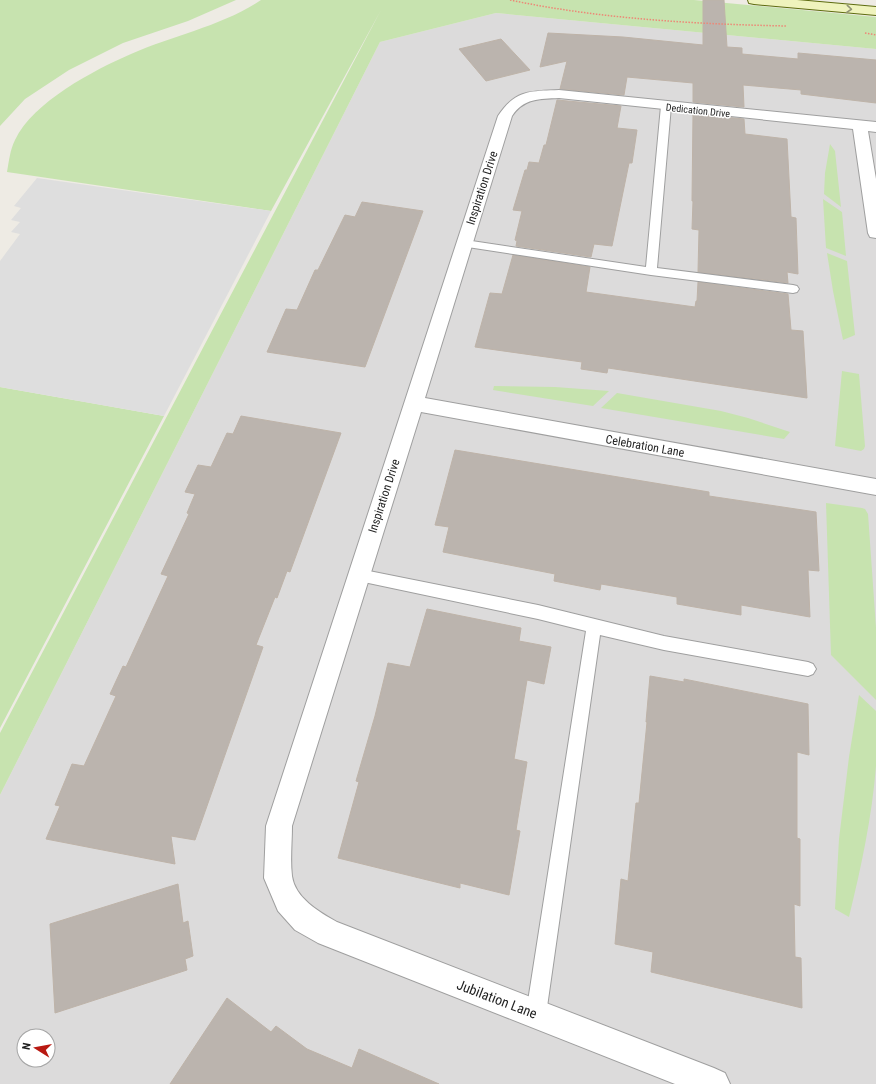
<svg xmlns="http://www.w3.org/2000/svg" width="876" height="1084" font-family="'Roboto Condensed',sans-serif">
  <style>
    .residential { fill: #dcdbdb; fill-rule: evenodd }
    .grass { fill: #c7e3af }
    .parking { fill: #dedede }
    .building { fill: #bbb4ae; stroke: #beb3a8 }
    .lines { fill: none; stroke-linecap: round; stroke-linejoin: round }
    .service-casing { stroke: #9f9f9f; stroke-width: 2 }
    .minor-casing { stroke: #9f9f9f; stroke-width: 2 }
    .secondary-casing { stroke: #5d6b0f; stroke-width: 2 }
    .path { stroke: #ed8776; stroke-width: 1.5; stroke-dasharray: 1.5 1.5; stroke-linecap: butt }
    .service { fill: #fff; fill-rule: evenodd }
    .minor { fill: #fff; fill-rule: evenodd }
    .secondary { fill: #eff3bd; fill-rule: evenodd }
    .oneway { stroke: #919375 }
    .labels { text-anchor: middle; stroke-width: 3; stroke-linejoin: round; paint-order: stroke }
    .far-street-label { font-size: 10px; fill: #1e1e1e; stroke: #fff }
    .street-label { font-size: 12px; fill: #1e1e1e; stroke: #fff }
    .near-street-label { font-size: 14px; fill: #1e1e1e; stroke: #fff }
  </style>
  <rect width="100%" height="100%" fill="#eeebe4"/>
  <path class="residential" d="M 496,13 L 876,49 L 876,1084 L 0,1084 L 0,795 L 380,42 ZM 24,1036 L 48,1036 L 48,1060 L 24,1060 Z"/>
  <path class="grass" d="M 0,0 L 236,0 L 188,21 L 123,43 L 69,70 L 25,99 L 0,126 Z
    M 261,0 L 694,0 L 876,17 L 876,49 L 496,13 L 380,42 L 0,795 L 0,733 L 381,10 L 271,211 L 7,172 C 9,161 10,150 15,140 C 33,102 94,70 131,54 C 174,35 222,26 261,0 Z
    M 830,144 L 835,151 L 841,207 L 824,194 L 825,173 Z
    M 823,199 L 842,212 L 846,256 L 826,248 Z
    M 827,253 L 847,261 L 855,335 L 843,340 L 833,291 Z
    M 842,371 L 859,374 L 865,446 L 864,449 L 861,451 L 835,446 Z
    M 494,386 L 555,387 L 609,391 L 593,406 L 493,390 Z
    M 0,387 L 164,416 L 0,728 Z
    M 617,393 L 721,411 L 748,418 L 790,432 L 784,439 L 601,408 Z
    M 826,503 L 862,508 L 865,509 L 868,514 L 876,628 L 876,700 L 831,655 Z
    M 859,695 L 876,711 C 876,729 876,748 876,766 C 872,817 861,868 849,917 L 835,909 L 839,839 L 849,757 Z"/>
  <path class="parking" d="M 37,178 L 271,211 L 164,416 L 0,387 L 0,261 L 20,234 L 11,232 L 20,222 L 11,220 L 21,208 L 14,206 Z"/>
  <path class="building" d="M 703,0 L 724,0 L 727,47 L 742,48 L 742,54 L 798,59 L 798,53 L 876,60 L 876,103 L 801,94 L 801,90 L 743,85 L 744,107 L 693,102 L 693,83 L 627,77 L 624,95 L 560,89 L 567,61 L 540,67 L 548,33 L 623,37 L 703,45 Z
    M 501,39 L 530,70 L 486,81 L 459,49 Z
    M 557,100 L 621,106 L 617,128 L 637,130 L 632,163 L 629,163 L 612,246 L 594,244 L 591,257 L 516,246 L 517,241 L 515,240 L 522,211 L 513,210 L 525,170 L 527,170 L 529,162 L 539,163 L 544,145 L 546,145 Z
    M 693,114 L 744,119 L 745,134 L 787,139 L 791,217 L 796,218 L 798,274 L 787,272 L 788,283 L 698,272 L 699,230 L 692,229 L 693,201 L 692,201 Z
    M 362,202 L 423,211 L 365,367 L 267,352 L 286,309 L 297,310 L 315,270 L 318,270 L 345,215 L 355,217 Z
    M 513,255 L 590,267 L 586,292 L 644,300 L 695,307 L 696,301 L 697,301 L 698,282 L 788,294 L 791,330 L 803,331 L 807,398 L 608,368 L 607,373 L 581,369 L 582,362 L 475,347 L 490,293 L 502,294 Z
    M 241,416 L 341,433 L 290,572 L 287,571 L 277,598 L 275,597 L 256,645 L 263,647 L 195,840 L 171,836 L 175,864 L 46,839 L 60,806 L 55,805 L 72,764 L 84,766 L 116,696 L 110,694 L 123,666 L 126,667 L 168,576 L 161,574 L 189,514 L 187,513 L 195,494 L 185,492 L 198,465 L 211,467 L 227,433 L 233,434 Z
    M 455,450 L 709,492 L 709,496 L 816,512 L 819,571 L 808,570 L 810,617 L 741,605 L 741,615 L 677,604 L 677,597 L 601,584 L 600,590 L 554,581 L 555,574 L 443,552 L 449,527 L 435,525 Z
    M 427,609 L 521,628 L 519,641 L 551,647 L 544,684 L 527,680 L 514,759 L 527,762 L 516,830 L 520,831 L 509,895 L 460,883 L 460,888 L 338,858 L 359,782 L 356,781 L 375,716 L 388,663 L 410,667 Z
    M 650,676 L 684,682 L 684,679 L 808,704 L 809,755 L 797,752 L 797,838 L 800,839 L 800,906 L 794,904 L 795,957 L 801,958 L 802,1008 L 651,972 L 653,952 L 615,944 L 621,879 L 628,881 L 636,803 L 639,803 L 647,722 L 646,722 Z
    M 178,884 L 183,923 L 188,921 L 193,956 L 185,959 L 187,970 L 55,1013 L 50,924 Z
    M 227,998 L 271,1032 L 276,1026 L 307,1049 L 352,1068 L 359,1049 L 439,1084 L 170,1084 Z"/>
  <g class="lines">
    <defs>
      <path id="service" d="M 666,103 L 671,106 L 657,268 L 793,285 L 797,286 L 799,289 L 797,292 L 793,293 L 651,275 L 461,246 L 460,244 L 461,242 L 465,240 L 646,267 L 661,106 Z
        M 359,569 L 538,605 L 664,636 L 808,662 L 813,664 L 816,669 L 813,674 L 808,676 L 664,650 L 600,635 L 546,1014 L 543,1021 L 536,1024 L 529,1021 L 526,1014 L 586,631 L 538,619 L 359,581 L 354,579 L 352,575 L 354,571 Z"/>
      <path id="minor" d="M 559,90 L 876,122 L 876,132 L 868,131 L 876,179 L 876,238 L 870,237 L 868,233 L 853,129 L 559,98 C 539,99 524,98 512,116 L 425,398 L 876,479 L 876,495 L 421,412 L 292,826 C 292,842 290,860 292,876 C 295,898 319,912 337,922 L 714,1068 L 725,1073 L 730,1084 L 675,1084 L 318,943 L 295,930 L 278,911 L 264,878 L 266,826 L 498,116 C 515,90 530,91 559,90 Z"/>
      <path id="secondary" d="M 748,0 L 797,0 L 876,7 L 876,15 L 754,4 L 749,3 Z"/>
    </defs>
    <use href="#service" class="service-casing"/>
    <use href="#minor" class="minor-casing"/>
    <use href="#secondary" class="secondary-casing"/>
    <path class="path" d="M 510,0 C 601,19 693,24 786,26
      M 865,33 L 876,35"/>
    <use href="#service" class="service"/>
    <use href="#minor" class="minor"/>
    <use href="#secondary" class="secondary"/>
  </g>
  <defs><path id="oneway-chevron" d="M-2-3.5L2.5 0L-2 3.5" fill="none" stroke-width="1.6" stroke-linecap="round" stroke-linejoin="round"/></defs>
  <use class="oneway" href="#oneway-chevron" transform="translate(849 9) rotate(5)"/>
  <g class="labels">
    <g class="far-street-label">
      <text transform="translate(698 110) rotate(6)" y="4">Dedication Drive</text>
    </g>
    <g class="street-label">
      <text transform="translate(482 188) rotate(-72)" y="4">Inspiration Drive</text>
      <text transform="translate(645 446) rotate(10)" y="4">Celebration Lane</text>
      <text transform="translate(384 496) rotate(-72)" y="4">Inspiration Drive</text>
    </g>
    <g class="near-street-label">
      <text transform="translate(497 999) rotate(21)" y="5">Jubilation Lane</text>
    </g>
  </g>
  <g transform="translate(36 1048) rotate(281)"><circle r="19" fill="#ffffff" stroke="#a5a5a5"/>
  <path d="M0-3L7 15L0 10L-7 15Z" fill="#b91912"/>
  <text y="-6" font-size="11" font-weight="bold" text-anchor="middle" fill="#1e1e1e">N</text>
  </g>
</svg>
